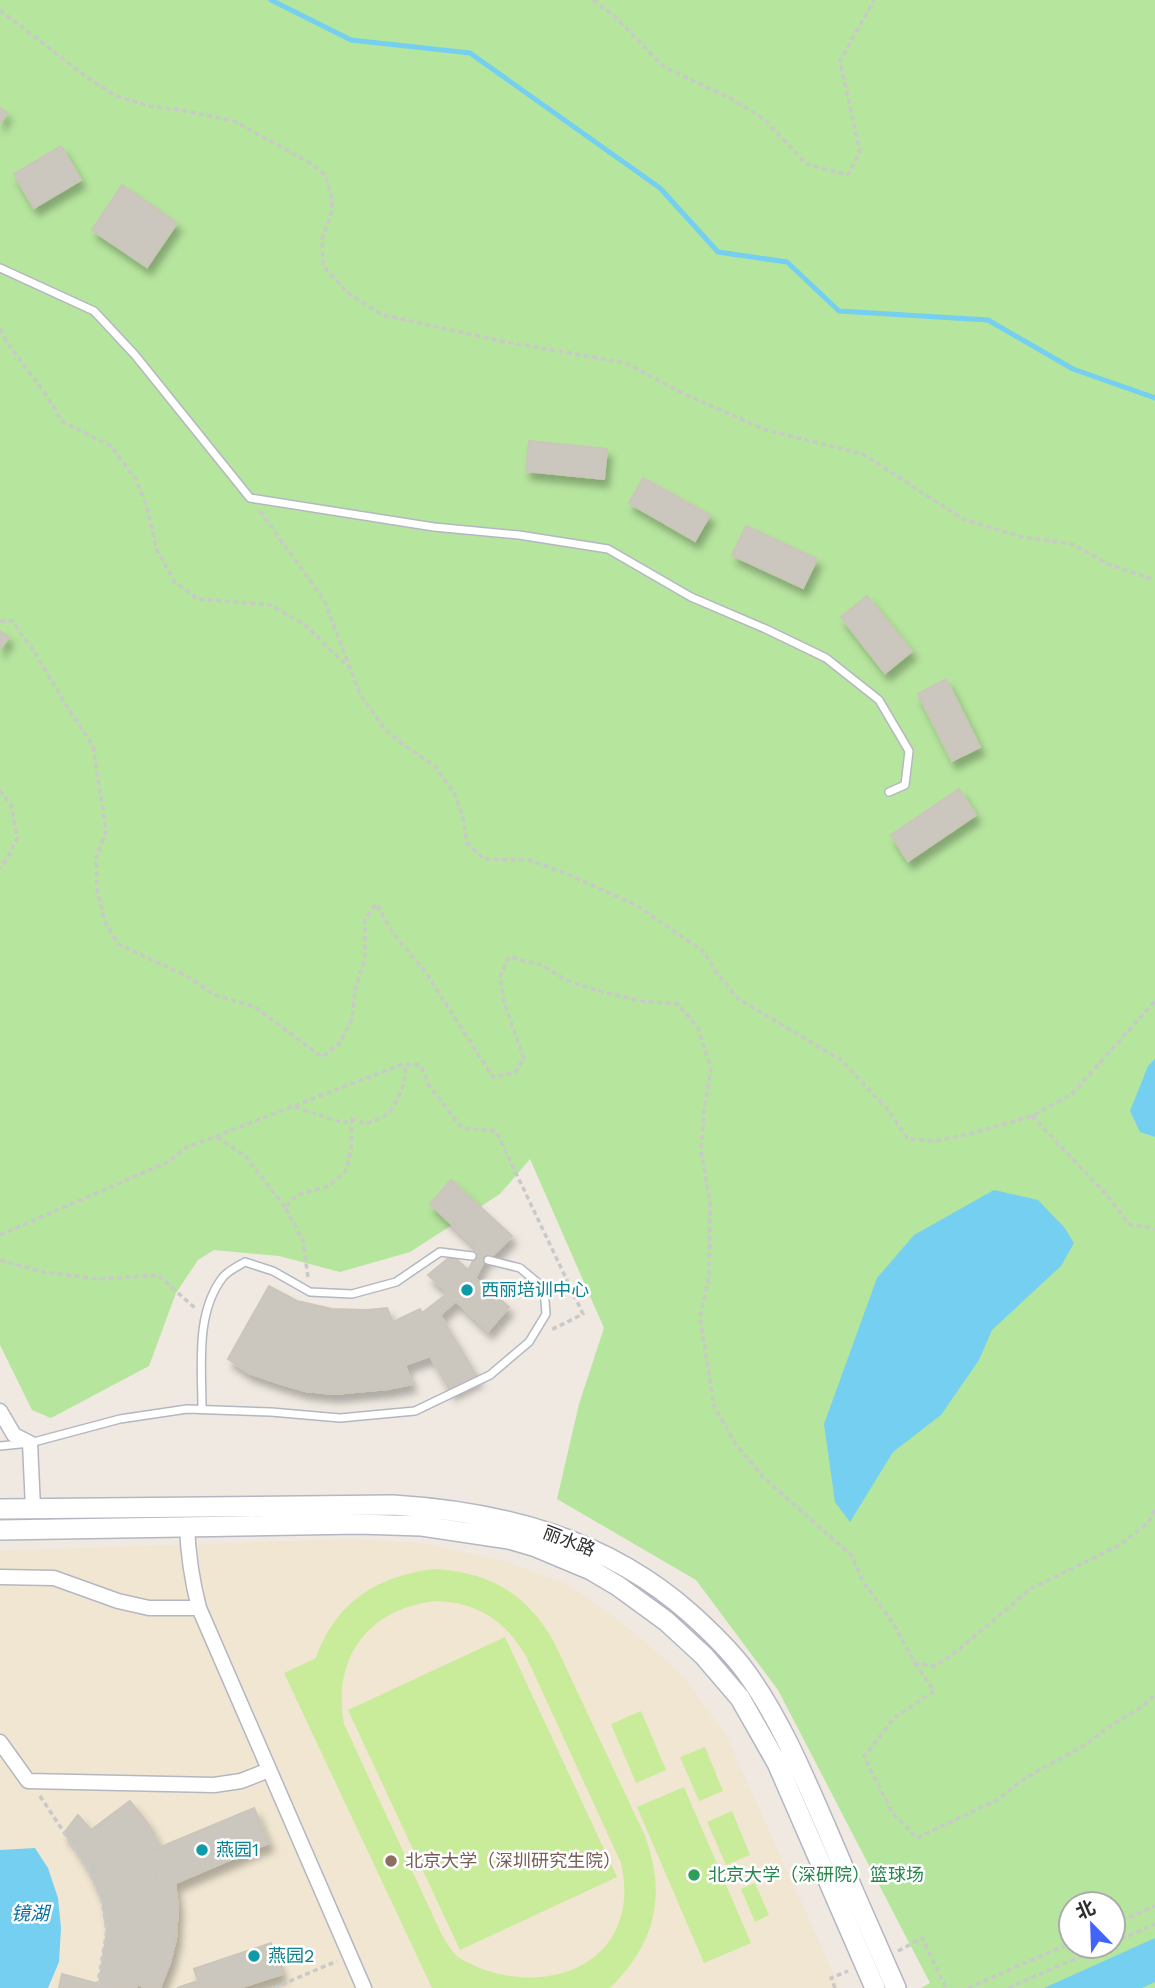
<svg xmlns="http://www.w3.org/2000/svg" width="1155" height="1988" font-family="'Work Sans','Noto Sans SC',sans-serif">
  <style>
    .education { fill: #f0e6d1 }
    .green { fill: #b6e59e; fill-rule: evenodd }
    .pitch { fill: #c9ec9a; fill-rule: evenodd }
    .water { fill: #75cff0 }
    .lines { fill: none; stroke-linecap: round; stroke-linejoin: round }
    .stream { stroke: #75cff0; stroke-width: 5 }
    .building { fill: #cbc7bf; stroke: #cbc5ba; stroke-width: 2; filter: url(#shadow) }
    .service-casing { stroke: #b4b7c1; stroke-width: 10 }
    .minor-casing { stroke: #b4b7c1; stroke-width: 17 }
    .secondary-casing { stroke: #b4b7c1; stroke-width: 22 }
    .path { stroke: #c9c9c9; stroke-width: 3.5; stroke-dasharray: 5 3.5; stroke-linecap: butt }
    .service { stroke: #fff; stroke-width: 7 }
    .minor { stroke: #fff; stroke-width: 14 }
    .secondary { stroke: #fff; stroke-width: 19 }
    .culture-dot { fill: #0f9aa8; stroke: #fff; stroke-width: 2.5 }
    .education-dot { fill: #8d6e63; stroke: #fff; stroke-width: 2.5 }
    .leisure-dot { fill: #2e9e5b; stroke: #fff; stroke-width: 2.5 }
    .labels { text-anchor: middle; stroke-width: 5; stroke-linejoin: round; paint-order: stroke }
    .culture-label { font-size: 18px; fill: #0d838f; stroke: #fff; text-anchor: start }
    .street-label { font-size: 18px; fill: #2e2e2e; stroke: #fff }
    .education-label { font-size: 18px; fill: #785e54; stroke: #fff; text-anchor: start }
    .leisure-label { font-size: 18px; fill: #27864d; stroke: #fff; text-anchor: start }
    .water-label { font-size: 19px; font-style: italic; fill: #0d6fa3; stroke: #fff }
  </style>
  <defs>
    <filter id="shadow"><feDropShadow dx="4.5" dy="8" stdDeviation="3.5" flood-color="#0004"/></filter>
  </defs>
  <rect width="100%" height="100%" fill="#efe9e1"/>
  <path class="education" d="M 349,1539 L 421,1543 L 501,1560 L 569,1585 L 630,1629 L 682,1675 L 726,1735 L 840,1988 L 0,1988 L 0,1551 Z"/>
  <path class="green" d="M 0,0 L 1155,0 L 1155,1988 L 921,1988 L 930,1983 L 778,1690 L 696,1580 L 557,1499 L 579,1404 L 604,1328 L 530,1159 L 500,1194 L 410,1252 L 340,1272 L 279,1256 L 214,1250 L 198,1260 L 176,1293 L 149,1366 L 51,1418 L 32,1410 L 0,1345 ZM 1071,1904 L 1113,1904 L 1113,1946 L 1071,1946 Z"/>
  <path class="pitch" d="M 435,1569 C 491,1573 526,1593 554,1642 L 645,1836 C 667,1896 655,1944 610,1988 L 432,1988 L 284,1673 L 316,1658 C 335,1602 379,1575 435,1569 ZM 436,1601 C 479,1603 504,1620 526,1656 L 621,1863 C 626,1885 626,1907 617,1927 C 590,1988 506,1988 458,1957 C 450,1950 445,1940 440,1931 L 344,1724 C 332,1657 369,1608 436,1601 Z
    M 505,1637 L 617,1877 L 460,1950 L 348,1710 Z
    M 641,1711 L 666,1770 L 636,1783 L 611,1724 Z
    M 705,1747 L 723,1791 L 699,1801 L 680,1757 Z
    M 684,1787 L 751,1943 L 704,1963 L 637,1807 Z
    M 732,1811 L 750,1855 L 726,1865 L 707,1822 Z
    M 755,1883 L 769,1915 L 755,1922 L 741,1889 Z"/>
  <path class="water" d="M 1155,1059 L 1155,1137 L 1140,1132 L 1130,1111 L 1148,1066 Z
    M 994,1190 L 1038,1200 L 1064,1227 L 1074,1243 L 1061,1266 L 992,1330 L 979,1360 L 941,1415 L 893,1452 L 850,1522 L 835,1502 L 824,1424 L 877,1278 L 914,1235 Z
    M 35,1848 L 48,1868 L 58,1898 L 61,1928 L 59,1962 L 48,1988 L 0,1988 L 0,1850 Z
    M 1155,1938 L 1155,1982 L 1142,1988 L 1044,1988 Z"/>
  <g class="lines">
    <path class="stream" d="M 271,0 L 351,40 L 470,53 L 660,188 L 718,252 L 787,262 L 839,311 L 988,320 L 1073,369 L 1155,398"/>
  </g>
  <path class="building" d="M 0,108 L 7,113 L 0,123 Z
    M 61,146 L 81,180 L 34,208 L 14,174 Z
    M 122,185 L 177,223 L 147,267 L 92,230 Z
    M 529,441 L 607,449 L 604,479 L 526,471 Z
    M 643,478 L 710,515 L 695,541 L 629,503 Z
    M 746,526 L 817,559 L 803,588 L 732,555 Z
    M 867,596 L 912,651 L 885,673 L 841,617 Z
    M 0,631 L 9,637 L 0,649 Z
    M 946,679 L 980,747 L 952,761 L 918,694 Z
    M 959,789 L 976,815 L 908,861 L 891,835 Z
    M 451,1180 L 512,1236 L 490,1258 L 487,1255 L 475,1278 L 509,1307 L 488,1331 L 456,1301 L 440,1315 L 478,1378 L 451,1392 L 430,1356 L 405,1365 L 412,1384 L 388,1389 L 334,1394 L 305,1391 L 278,1383 L 249,1373 L 228,1359 L 269,1286 L 297,1301 L 332,1309 L 367,1310 L 387,1308 L 393,1322 L 420,1309 L 422,1313 L 448,1293 L 428,1275 L 452,1255 L 468,1270 L 479,1250 L 430,1204 Z
    M 130,1801 L 149,1825 L 160,1847 L 146,1853 L 162,1889 L 175,1883 L 178,1907 L 176,1939 L 170,1963 L 160,1988 L 144,1988 L 138,1984 L 136,1988 L 59,1988 L 62,1974 L 99,1984 L 107,1931 L 102,1899 L 89,1870 L 72,1842 L 64,1833 L 78,1815 L 91,1830 Z
    M 254,1808 L 269,1843 L 162,1889 L 146,1853 Z
    M 271,1943 L 282,1974 L 239,1988 L 177,1988 L 198,1981 L 194,1969 Z"/>
  <g class="lines">
    <defs>
      <path id="service" d="M 0,268 L 94,311 L 135,355 L 250,498 L 434,527 L 519,535 L 608,549 L 691,597 L 768,630 L 826,658 L 879,700 L 909,751 L 905,785 L 889,792
        M 202,1409 C 202,1366 195,1313 223,1277 C 228,1271 238,1266 245,1262 L 273,1271 L 310,1292 L 352,1294 L 396,1282 L 440,1252 L 472,1256
        M 0,1446 L 30,1443 L 120,1419 L 187,1409 L 271,1412 L 340,1418 L 415,1411 L 490,1375 L 529,1342 L 546,1314 L 544,1288 L 520,1268 L 488,1260"/>
      <path id="minor" d="M 0,1411 L 14,1435 L 30,1443 L 33,1508
        M 187,1526 C 188,1554 192,1581 199,1608 L 364,1988
        M 0,1577 L 54,1578 L 118,1601 L 149,1608 L 199,1608
        M 0,1742 L 28,1781 L 214,1785 L 241,1781 L 269,1770"/>
      <path id="secondary" d="M 0,1509 L 393,1505 C 504,1512 607,1539 691,1614 C 711,1632 730,1650 746,1672 C 780,1719 803,1774 826,1827 C 849,1881 872,1934 896,1988
        M 0,1530 L 359,1524 L 422,1526 L 509,1539 L 536,1547 L 591,1570 L 618,1586 L 666,1621 L 704,1656 L 740,1698 L 777,1763 L 875,1988"/>
    </defs>
    <use href="#service" class="service-casing"/>
    <use href="#minor" class="minor-casing"/>
    <use href="#secondary" class="secondary-casing"/>
    <path class="path" d="M 593,0 L 612,14 L 664,67 L 730,98 L 764,119 L 806,164 L 848,175 L 860,152 L 840,61 L 874,0
      M 0,10 L 84,75 L 116,96 L 150,106 L 181,110 L 234,121 L 312,164 L 325,175 L 331,193 L 332,211 L 322,239 L 323,266 L 348,293 L 383,315 L 501,341 L 626,363 L 682,393 L 766,430 L 863,454 L 963,519 L 1022,537 L 1072,544 L 1110,565 L 1155,580
      M 0,329 L 8,344 L 44,392 L 63,422 L 111,446 L 135,478 L 146,504 L 157,550 L 174,581 L 198,599 L 271,605 L 305,625 L 349,668
      M 260,511 L 324,600 L 360,694 L 384,728 L 405,746 L 435,766 L 454,793 L 463,818 L 467,843 L 484,859 L 529,860 L 565,873 L 636,905 L 704,952 L 716,972 L 737,998 L 841,1060 L 888,1110 L 908,1139 L 936,1141 L 977,1132 L 1032,1116 L 1072,1094 L 1155,1001
      M 0,621 L 12,621 L 34,651 L 63,700 L 93,746 L 106,831 L 96,858 L 97,889 L 105,922 L 118,944 L 185,975 L 215,995 L 255,1007 L 322,1057 L 339,1044 L 352,1019 L 355,990 L 365,959 L 365,920 L 376,904 L 392,932 L 426,973 L 493,1077 L 515,1073 L 524,1058 L 504,1003 L 500,977 L 509,957 L 542,965 L 566,980 L 596,990 L 639,1001 L 678,1004 L 698,1028 L 711,1068 L 704,1110 L 701,1151 L 710,1202 L 709,1276 L 700,1317 L 714,1406 L 735,1443 L 762,1476 L 851,1555 L 864,1583 L 893,1623 L 915,1663 L 936,1666 L 958,1650 L 1032,1588 L 1118,1546 L 1148,1523 L 1155,1510
      M 0,790 L 11,805 L 17,838 L 7,859 L 0,868
      M 295,1107 L 343,1123 L 352,1119 L 365,1124 C 371,1121 381,1119 386,1115 C 396,1107 409,1077 404,1065
      M 1032,1116 L 1105,1193 L 1129,1224 L 1155,1229
      M 217,1137 L 244,1155 L 285,1207
      M 0,1235 L 170,1161 L 185,1148 L 403,1064 L 421,1065 L 428,1084 L 462,1128 L 496,1131 L 583,1314 L 549,1331
      M 0,1260 L 43,1272 L 98,1279 L 158,1275 L 196,1309
      M 308,1277 L 303,1241 L 285,1207 L 297,1195 L 329,1186 L 346,1171 L 351,1149 L 352,1119
      M 915,1663 L 934,1691 L 894,1718 L 864,1757 L 893,1814 L 917,1838 L 997,1800 L 1027,1777 L 1085,1745 L 1107,1728 L 1143,1706 L 1155,1694
      M 40,1796 L 89,1870 L 102,1899 L 107,1931 L 97,1988
      M 1113,1924 L 1155,1906
      M 1113,1943 L 1155,1924
      M 898,1951 L 922,1938 L 946,1988
      M 274,1988 L 337,1961
      M 835,1988 L 831,1978 L 848,1971
      M 968,1988 L 1071,1943
      M 1008,1988 L 1105,1946"/>
    <use href="#service" class="service"/>
    <use href="#minor" class="minor"/>
    <use href="#secondary" class="secondary"/>
  </g>
  <g class="culture-dot">
    <circle cx="467" cy="1290" r="7"/>
    <circle cx="202" cy="1850" r="7"/>
    <circle cx="254" cy="1956" r="7"/>
  </g>
  <circle class="education-dot" cx="391" cy="1861" r="7"/>
  <circle class="leisure-dot" cx="694" cy="1875" r="7"/>
  <g class="labels">
    <g class="culture-label">
      <text x="481" y="1296">西丽培训中心</text>
      <text x="216" y="1856">燕园1</text>
      <text x="268" y="1962">燕园2</text>
    </g>
    <g class="street-label">
      <text transform="translate(569 1541) rotate(21)" y="6">丽水路</text>
    </g>
    <g class="education-label">
      <text x="405" y="1867">北京大学（深圳研究生院）</text>
    </g>
    <g class="leisure-label">
      <text x="708" y="1881">北京大学（深研院）篮球场</text>
    </g>
    <g class="water-label">
      <text x="30" y="1920">镜湖</text>
    </g>
  </g>
  <g transform="translate(1092 1925) rotate(337)"><circle r="33" fill="#ffffff" stroke="#ababab" stroke-width="2"/>
  <path d="M0-5L12 26L0 18L-12 26Z" fill="#4264fb"/>
  <text y="-10" font-size="19" font-weight="bold" text-anchor="middle" fill="#2e2e2e">北</text>
  </g>
</svg>
